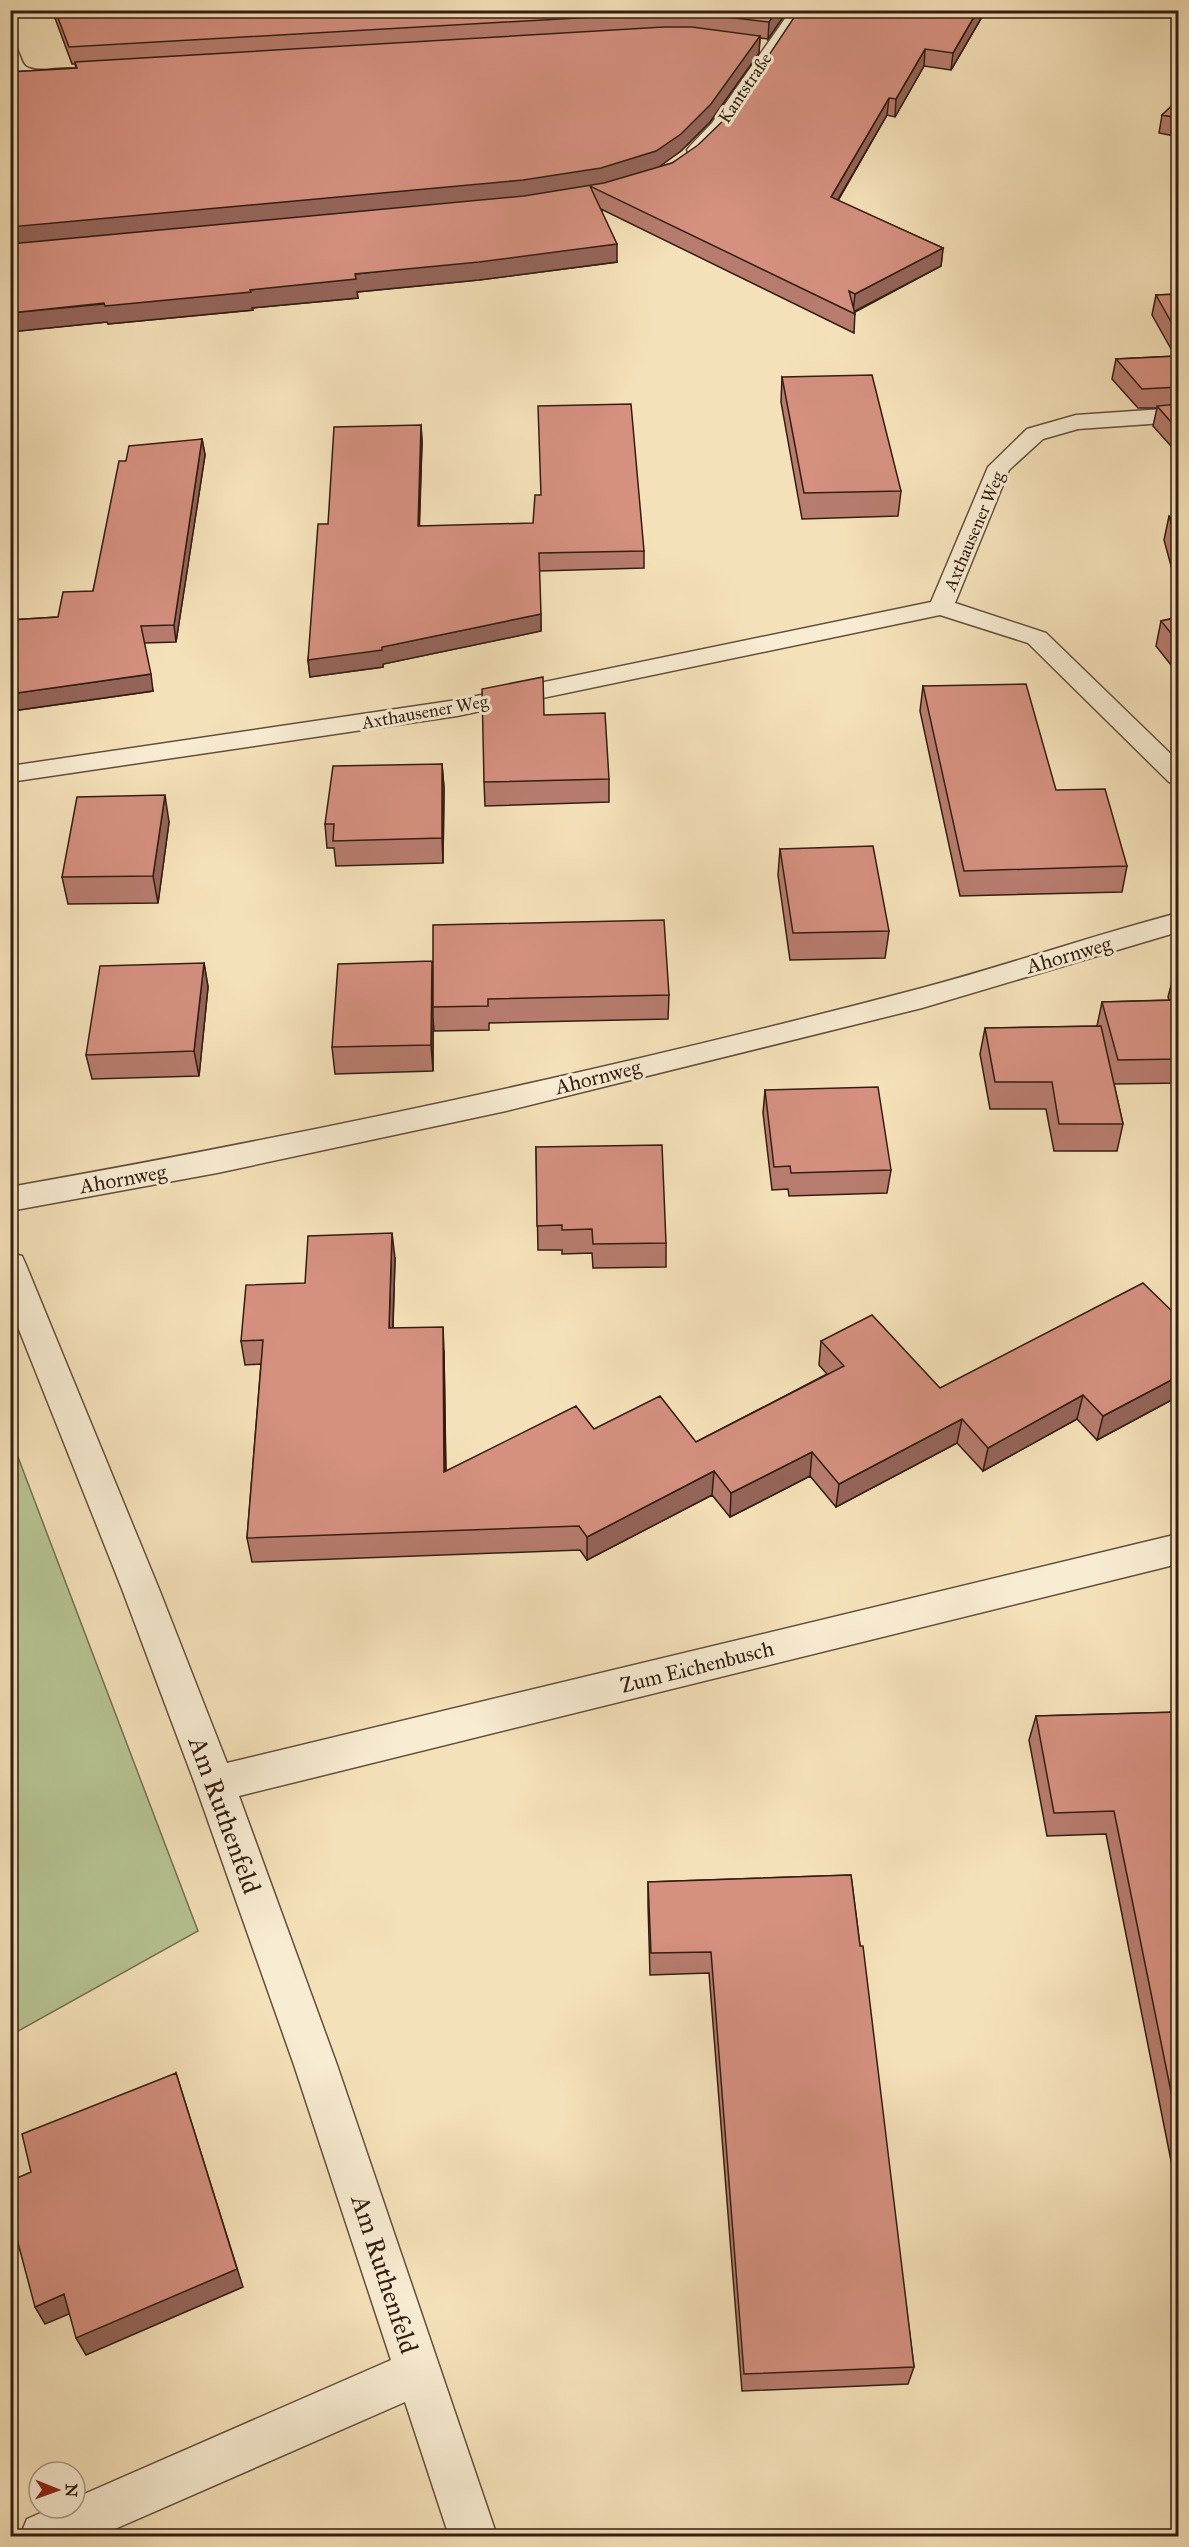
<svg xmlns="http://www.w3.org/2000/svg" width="1189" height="2547" font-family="'IM FELL Great Primer',serif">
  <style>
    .green { fill: #b7c493; stroke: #757052; stroke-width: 1.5 }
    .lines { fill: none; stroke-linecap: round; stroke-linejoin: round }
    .minor-casing { stroke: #644e3c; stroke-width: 3 }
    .minor { fill: #f8ecd2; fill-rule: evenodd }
    .wall { fill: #b77c6e; stroke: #331d12; stroke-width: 1.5 }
    .shaded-wall { fill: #95655a; stroke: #331d12; stroke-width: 1.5 }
    .building { fill: #d59080; stroke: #331d12; stroke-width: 1.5 }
    .labels { text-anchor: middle; stroke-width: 6; stroke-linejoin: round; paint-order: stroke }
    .far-street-label { font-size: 18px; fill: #331d12; stroke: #f8ecd2 }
    .street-label { font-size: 21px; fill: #331d12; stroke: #f8ecd2 }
    .near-street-label { font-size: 26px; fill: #331d12; stroke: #f8ecd2 }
  </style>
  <rect width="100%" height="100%" fill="#f5e1b9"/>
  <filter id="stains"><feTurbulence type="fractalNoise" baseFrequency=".00333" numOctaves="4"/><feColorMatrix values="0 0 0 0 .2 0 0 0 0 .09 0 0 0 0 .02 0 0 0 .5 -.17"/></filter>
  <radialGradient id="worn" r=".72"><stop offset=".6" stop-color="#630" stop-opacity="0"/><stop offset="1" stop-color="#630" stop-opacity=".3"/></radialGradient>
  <path class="green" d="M 10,1436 L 198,1931 L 11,2035 L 10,2035 Z"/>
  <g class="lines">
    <defs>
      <path id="minor" d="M 791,10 L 808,10 L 726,131 L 704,154 L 690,154 L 687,150 L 690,146 L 712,123 Z
        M 10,47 L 16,48 C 20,54 21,62 25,66 C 37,75 60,66 74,69 L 77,73 L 74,77 L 68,78 L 28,80 L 10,72 Z
        M 1178,408 L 1178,422 L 1078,429 L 1043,439 L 1009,470 L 955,603 L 1046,633 L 1178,761 L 1178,784 L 1169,782 L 1028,643 L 940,615 L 457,716 L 10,782 L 10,766 L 457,700 L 931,602 L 988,467 L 1027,429 L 1076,415 Z
        M 1178,913 L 1178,932 L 922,1008 L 506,1111 L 217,1173 L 10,1211 L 10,1187 C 315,1133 618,1068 918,989 C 1005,966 1091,936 1178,913 Z
        M 10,1253 L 22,1256 L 26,1265 L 159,1589 L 227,1763 L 1178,1534 L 1178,1564 L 239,1796 L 337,2065 L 497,2536 L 449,2536 L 405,2402 L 99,2536 L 20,2536 L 27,2519 L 52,2508 L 75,2508 L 75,2498 L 391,2360 L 294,2065 L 195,1784 L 122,1589 L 10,1307 Z"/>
    </defs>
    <use href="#minor" class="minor-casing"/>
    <use href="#minor" class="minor"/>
  </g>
  <path class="wall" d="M 52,10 L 788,10 L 768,39 L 760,38 L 759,53 L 710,122 L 681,151 L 658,167 L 672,163 L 986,10 L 951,70 L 924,66 L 895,117 L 887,115 L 838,201 L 943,248 L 941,266 L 855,312 L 854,333 L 601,209 L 617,262 L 479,280 L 357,292 L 358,298 L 252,308 L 253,310 L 108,324 L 107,322 L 10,332 L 10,72 L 76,68 L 75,64 L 72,64 Z
    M 1179,99 L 1179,137 L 1159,133 L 1162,115 Z
    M 1179,294 L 1179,455 L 1153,426 L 1157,408 L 1138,408 L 1112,379 L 1116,359 L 1175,356 L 1152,315 L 1156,295 Z
    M 782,377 L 901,491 L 898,516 L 802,519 L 781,402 Z
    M 421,425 L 422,442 L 419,526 L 644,551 L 644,568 L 539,571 L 541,631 L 383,664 L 383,667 L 310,677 L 308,660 L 328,524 Z
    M 202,439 L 205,455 L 176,642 L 144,643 L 153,691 L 12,711 L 13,719 L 10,719 L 10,620 L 58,617 L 93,591 L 126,461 Z
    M 1169,516 L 1179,526 L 1179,595 L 1164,540 Z
    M 1179,617 L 1179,675 L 1156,646 L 1161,621 Z
    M 923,686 L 1127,866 L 1122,892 L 960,896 L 920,711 Z
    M 544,715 L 609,779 L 609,802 L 485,806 L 484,782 Z
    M 442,764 L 444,788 L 443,863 L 336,866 L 334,848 L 327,848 L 325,824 Z
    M 169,822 L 158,903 L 68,904 L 62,877 Z
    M 780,849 L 889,931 L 885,958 L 790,960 L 778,875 Z
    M 204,963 L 208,987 L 199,1076 L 92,1079 L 86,1055 Z
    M 433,973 L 669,995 L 668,1019 L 489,1023 L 489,1030 L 434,1031 L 433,1018 L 433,1071 L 335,1074 L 332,1047 Z
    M 1174,974 L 1179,974 L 1179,1083 L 1114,1084 L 1123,1124 L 1117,1151 L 1054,1151 L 1046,1109 L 990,1109 L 980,1054 L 985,1028 L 1097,1026 L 1102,1002 L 1169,1000 L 1168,997 Z
    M 765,1090 L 891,1170 L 887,1193 L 789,1196 L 788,1189 L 772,1190 L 763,1113 Z
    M 536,1147 L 666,1243 L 666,1267 L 593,1268 L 592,1253 L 562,1254 L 562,1250 L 538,1250 Z
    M 395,1258 L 393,1328 L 444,1351 L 446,1471 L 594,1429 L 696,1442 L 827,1374 L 819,1365 L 821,1341 L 940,1388 L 1179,1318 L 1179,1396 L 1097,1440 L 1077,1419 L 983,1471 L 957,1443 L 836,1507 L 810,1476 L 730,1517 L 712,1495 L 587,1560 L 580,1550 L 252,1562 L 247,1538 L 261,1364 L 245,1365 L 241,1341 L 305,1283 Z
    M 1179,1712 L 1179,2201 L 1106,1834 L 1047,1836 L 1029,1740 L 1036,1716 Z
    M 851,1875 L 914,2367 L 908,2384 L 742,2391 L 709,1973 L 650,1975 L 648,1904 L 648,1882 Z"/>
  <path class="shaded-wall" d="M 777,10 L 788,10 L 768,39 L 769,22 Z
    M 978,10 L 986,10 L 951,70 L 953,53 Z
    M 760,36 L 759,53 L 710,122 L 681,151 L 656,169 L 600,186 L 590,186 L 524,198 L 10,246 L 10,227 Z
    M 925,49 L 924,66 L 895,117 L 896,99 Z
    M 889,98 L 887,115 L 829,215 L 831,197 Z
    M 617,244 L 617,262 L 479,280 L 357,292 L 358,298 L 252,308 L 253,310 L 108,324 L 107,322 L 10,332 L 10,313 L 250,290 L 355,274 Z
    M 943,248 L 941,266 L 853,312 L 855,294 Z
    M 421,425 L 422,442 L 419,543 L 418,526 Z
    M 202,439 L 205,455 L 176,642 L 174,625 Z
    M 541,614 L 541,631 L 383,664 L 383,667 L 310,677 L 308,660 L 382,647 Z
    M 151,674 L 153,691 L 12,711 L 13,719 L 10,719 L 10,694 Z
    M 442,764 L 444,788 L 443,863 L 442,838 Z
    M 165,795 L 169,822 L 158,903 L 153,876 Z
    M 432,961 L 434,988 L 433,1007 L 433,1071 L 431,1045 Z
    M 204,963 L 208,987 L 199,1076 L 194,1051 Z
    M 392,1233 L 395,1258 L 392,1352 L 389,1328 Z
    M 443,1327 L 444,1351 L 446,1496 L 444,1472 Z
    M 1179,1376 L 1179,1396 L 1097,1440 L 1103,1416 Z
    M 1083,1395 L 1077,1419 L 983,1471 L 988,1448 Z
    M 962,1419 L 957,1443 L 836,1507 L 839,1484 Z
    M 812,1452 L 810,1476 L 730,1517 L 731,1493 Z
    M 714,1471 L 712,1495 L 587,1560 L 587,1537 Z
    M 176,2073 L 243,2287 L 86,2355 L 76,2338 Z
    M 64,2294 L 74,2312 L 45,2324 L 35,2307 Z"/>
  <path class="building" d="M 55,10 L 777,10 L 769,22 L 693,13 L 664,13 L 69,47 Z
    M 799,10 L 978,10 L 953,53 L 925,49 L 896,99 L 889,98 L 831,197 L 943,248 L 855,294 L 849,291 L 855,314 L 590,186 L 617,244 L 479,262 L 355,274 L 356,279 L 250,290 L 251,292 L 105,306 L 104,303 L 10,313 L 10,244 L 524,196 L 604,183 L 672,163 L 698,145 L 729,115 Z
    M 664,27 L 692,27 L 760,36 L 711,104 L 681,134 L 656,151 L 601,168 L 523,180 L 10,227 L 10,72 L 77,68 L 75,62 Z
    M 1179,99 L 1179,118 L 1162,115 Z
    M 1179,294 L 1179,336 L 1156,295 Z
    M 1179,356 L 1179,387 L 1142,389 L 1116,359 Z
    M 872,375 L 901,491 L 804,493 L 782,377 Z
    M 631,404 L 644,551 L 539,553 L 541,614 L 382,647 L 382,650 L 308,660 L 318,524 L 328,524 L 334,427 L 421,425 L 418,526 L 533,523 L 535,495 L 541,495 L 538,406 Z
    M 1179,404 L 1179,431 L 1157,406 Z
    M 202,439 L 174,625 L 141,626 L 151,674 L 10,694 L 10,620 L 58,617 L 63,592 L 93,591 L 119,461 L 126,461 L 129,446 Z
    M 1169,516 L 1179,526 L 1179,550 Z
    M 1179,617 L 1179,643 L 1161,621 Z
    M 543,677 L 544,715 L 605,713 L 609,779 L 484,782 L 482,689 Z
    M 1026,684 L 1056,790 L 1105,789 L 1127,866 L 964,871 L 923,686 Z
    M 442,764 L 442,838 L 333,841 L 334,824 L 325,824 L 333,766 Z
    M 165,795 L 153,876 L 62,877 L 77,797 Z
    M 873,846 L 889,931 L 793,933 L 780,849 Z
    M 664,920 L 669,995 L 488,999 L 488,1006 L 433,1007 L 433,925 Z
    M 432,961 L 431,1045 L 332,1047 L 338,964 Z
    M 204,963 L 194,1051 L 86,1055 L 100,966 Z
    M 1174,974 L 1179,974 L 1179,989 Z
    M 1179,1000 L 1179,1059 L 1118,1060 L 1102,1002 Z
    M 1101,1026 L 1123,1124 L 1059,1124 L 1052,1082 L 995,1082 L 985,1028 Z
    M 878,1087 L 891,1170 L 791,1173 L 790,1166 L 774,1167 L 765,1090 Z
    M 662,1145 L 666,1243 L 593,1244 L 592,1229 L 562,1230 L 562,1225 L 537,1226 L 536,1147 Z
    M 392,1233 L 389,1328 L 443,1327 L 444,1472 L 576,1406 L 594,1429 L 660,1396 L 696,1442 L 844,1366 L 821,1341 L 872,1315 L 940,1388 L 1143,1283 L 1179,1318 L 1179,1376 L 1103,1416 L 1083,1395 L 988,1448 L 962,1419 L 839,1484 L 812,1452 L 731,1493 L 714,1471 L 587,1537 L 579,1526 L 247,1538 L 263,1340 L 241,1341 L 246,1285 L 305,1283 L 308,1236 Z
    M 1179,1712 L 1179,2131 L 1114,1811 L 1054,1813 L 1036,1716 Z
    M 851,1875 L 860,1946 L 863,1946 L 914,2367 L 744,2374 L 711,1952 L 651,1953 L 648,1882 Z
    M 176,2073 L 237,2269 L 76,2338 L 64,2294 L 35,2307 L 10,2213 L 10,2181 L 31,2172 L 22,2134 Z"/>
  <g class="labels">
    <g class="far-street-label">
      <text transform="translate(745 88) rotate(-56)" y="6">Kantstraße</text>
      <text transform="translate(974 531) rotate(-67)" y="6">Axthausener Weg</text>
      <text transform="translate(425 712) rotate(-10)" y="6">Axthausener Weg</text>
    </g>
    <g class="street-label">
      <text transform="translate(1069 955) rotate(-16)" y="7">Ahornweg</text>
      <text transform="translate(598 1077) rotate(-14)" y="7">Ahornweg</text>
      <text transform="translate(123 1179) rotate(-10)" y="7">Ahornweg</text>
      <text transform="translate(697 1667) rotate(-14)" y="7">Zum Eichenbusch</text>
    </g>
    <g class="near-street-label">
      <text transform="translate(225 1815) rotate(70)" y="9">Am Ruthenfeld</text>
      <text transform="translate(385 2274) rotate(72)" y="9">Am Ruthenfeld</text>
    </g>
  </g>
  <rect width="1189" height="2547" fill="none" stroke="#f5e1b9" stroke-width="36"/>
  <rect x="12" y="12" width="1165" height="2523" fill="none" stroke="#331d12" stroke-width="3"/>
  <rect x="18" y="18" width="1153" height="2511" fill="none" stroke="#331d12" stroke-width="1.5"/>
  <g transform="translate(57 2490) rotate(91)"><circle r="28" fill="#f8ecd2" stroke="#a99985" stroke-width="1.5"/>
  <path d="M0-4.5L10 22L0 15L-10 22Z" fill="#8f2418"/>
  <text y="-9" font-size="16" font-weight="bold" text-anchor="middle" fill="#331d12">N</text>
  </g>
  <rect width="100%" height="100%" filter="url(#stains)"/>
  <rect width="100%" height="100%" fill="url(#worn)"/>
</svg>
